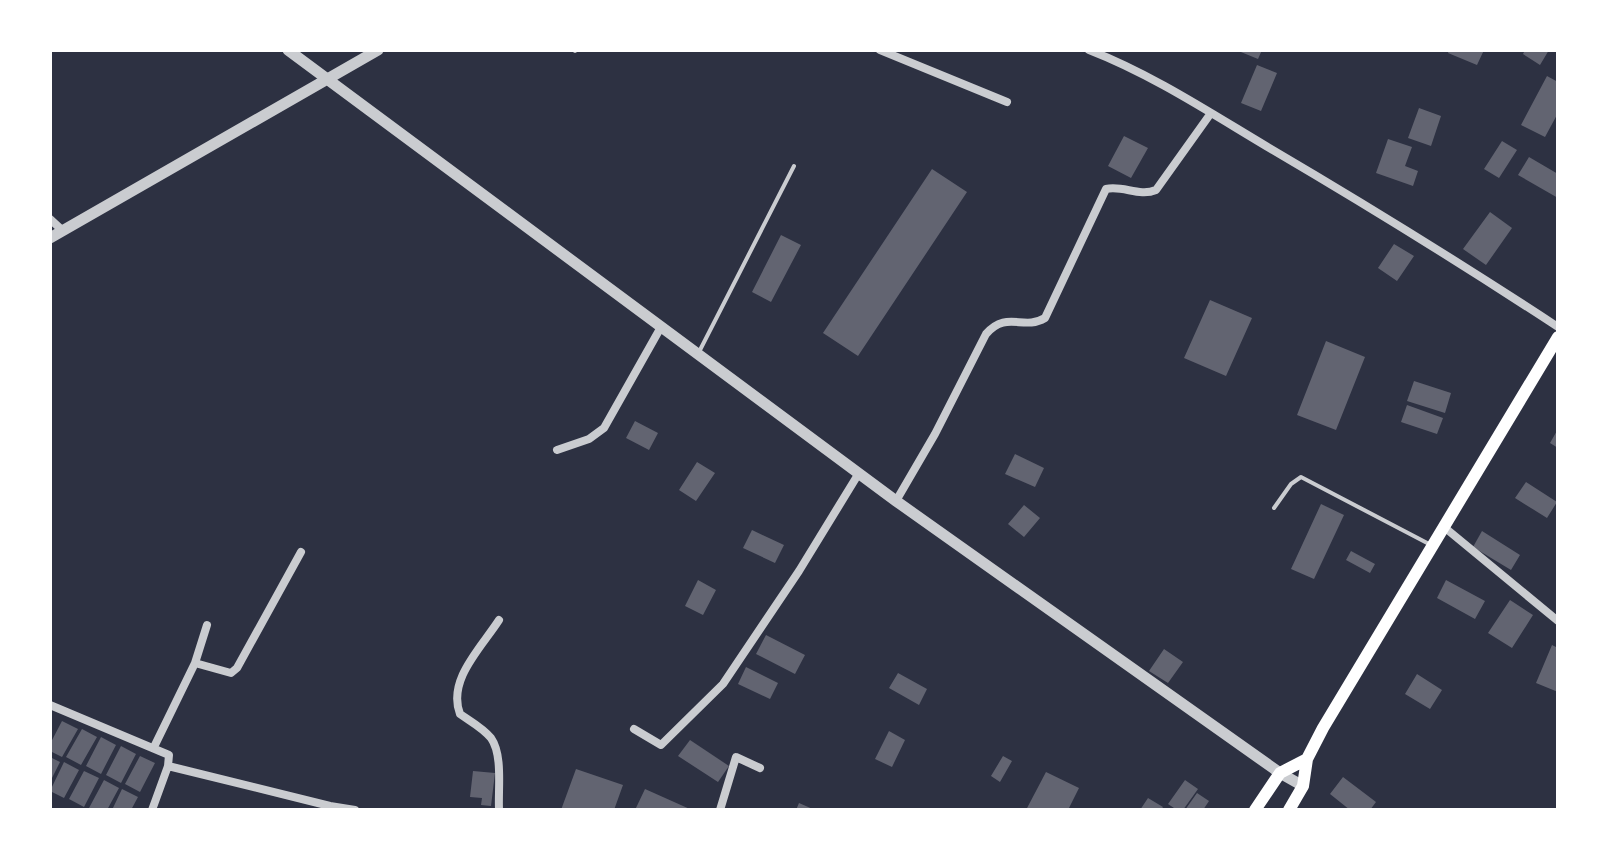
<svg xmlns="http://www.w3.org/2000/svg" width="1608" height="860" font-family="'Roboto Condensed',sans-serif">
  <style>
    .building { fill: #626471 }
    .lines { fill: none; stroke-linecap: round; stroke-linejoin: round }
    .service { stroke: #caccd0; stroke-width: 4 }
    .minor { stroke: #caccd0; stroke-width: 8 }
    .tertiary { stroke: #caccd0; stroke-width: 11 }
    .secondary { stroke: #fff; stroke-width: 12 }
  </style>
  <rect width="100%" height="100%" fill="#2d3142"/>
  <path class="building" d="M 1236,50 L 1262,50 L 1258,59 Z
    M 1449,50 L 1484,50 L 1477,65 L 1448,53 Z
    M 1525,50 L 1549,50 L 1540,65 L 1523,54 Z
    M 1257,65 L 1277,73 L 1261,111 L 1241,103 Z
    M 1547,76 L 1558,82 L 1558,113 L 1545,137 L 1521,125 Z
    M 1419,108 L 1441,116 L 1431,146 L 1408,138 Z
    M 1124,136 L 1148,148 L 1131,178 L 1108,166 Z
    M 1388,139 L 1412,147 L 1405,166 L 1418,171 L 1413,186 L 1376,173 Z
    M 1502,141 L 1517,150 L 1499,178 L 1484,169 Z
    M 1529,157 L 1558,174 L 1558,198 L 1518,175 Z
    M 932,169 L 967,192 L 858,356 L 823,333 Z
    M 1490,212 L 1512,228 L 1486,265 L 1463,249 Z
    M 781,235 L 801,245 L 771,302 L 752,292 Z
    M 1394,244 L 1414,256 L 1397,281 L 1378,268 Z
    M 1210,300 L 1252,318 L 1226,376 L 1184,358 Z
    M 1326,341 L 1365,357 L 1336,430 L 1297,415 Z
    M 1414,381 L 1451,393 L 1445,413 L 1407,401 Z
    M 1407,405 L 1443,418 L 1437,434 L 1401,422 Z
    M 635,421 L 658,433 L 649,450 L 626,438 Z
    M 1558,429 L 1558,448 L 1550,443 Z
    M 1015,454 L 1044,468 L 1035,487 L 1005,474 Z
    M 697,462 L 715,473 L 696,501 L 679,490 Z
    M 1526,482 L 1557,502 L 1547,518 L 1515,498 Z
    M 1321,504 L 1344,515 L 1314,579 L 1291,569 Z
    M 1024,505 L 1040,518 L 1024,537 L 1008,524 Z
    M 752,530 L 784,545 L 775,563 L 743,548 Z
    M 1482,531 L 1520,555 L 1511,570 L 1473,547 Z
    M 1351,551 L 1375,564 L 1370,573 L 1346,560 Z
    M 698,580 L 716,590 L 703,615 L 685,606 Z
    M 1446,580 L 1485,601 L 1475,619 L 1437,598 Z
    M 1510,600 L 1533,615 L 1512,648 L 1488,633 Z
    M 766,635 L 805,655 L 795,674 L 756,654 Z
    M 1552,645 L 1558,648 L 1558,692 L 1536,683 Z
    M 1164,649 L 1183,662 L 1168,683 L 1149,671 Z
    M 746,667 L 778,683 L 770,699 L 738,684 Z
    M 898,673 L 927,689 L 919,705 L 889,688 Z
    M 1417,674 L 1442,690 L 1430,709 L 1405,694 Z
    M 62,721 L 78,729 L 62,757 L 50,751 L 50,744 Z
    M 82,729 L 97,737 L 81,765 L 66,757 Z
    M 889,731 L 905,740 L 892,767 L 875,759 Z
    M 101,737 L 116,745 L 101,774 L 86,766 Z
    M 690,740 L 729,766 L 718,782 L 678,756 Z
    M 121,746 L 136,754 L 121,783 L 106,775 Z
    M 140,756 L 155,763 L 140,792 L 125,784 Z
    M 1003,756 L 1012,761 L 1000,782 L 991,776 Z
    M 50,757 L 60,762 L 50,782 Z
    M 64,762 L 79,770 L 64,798 L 50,791 Z
    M 576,769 L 623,785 L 614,810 L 561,810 Z
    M 84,771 L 99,778 L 84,807 L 69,799 Z
    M 473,771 L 495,773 L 491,806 L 481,805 L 482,798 L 470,797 Z
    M 1046,772 L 1079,788 L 1068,810 L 1026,810 Z
    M 1343,777 L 1376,802 L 1370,810 L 1350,810 L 1330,794 Z
    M 104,780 L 119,788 L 107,810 L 92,810 L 89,808 Z
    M 1185,780 L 1198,789 L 1183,810 L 1177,810 L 1168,804 Z
    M 122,789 L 138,797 L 131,810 L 112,810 Z
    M 645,789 L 692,810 L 635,810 Z
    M 1197,793 L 1209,801 L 1203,810 L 1185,810 Z
    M 1148,798 L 1163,807 L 1161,810 L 1140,810 Z
    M 799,803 L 815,810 L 796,810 Z"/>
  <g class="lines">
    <path class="service" d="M 575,51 L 575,50
      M 699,352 L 794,166
      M 1274,508 L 1291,484 L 1301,477 L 1431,545"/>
    <path class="minor" d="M 880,50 L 1007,102
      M 1089,50 C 1151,74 1209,112 1266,146 C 1365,204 1462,264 1558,327
      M 50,219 L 63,231
      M 557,450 L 589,439 L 604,428 L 661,327
      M 896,501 L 935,434 L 986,334 C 1007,310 1023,331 1045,318 L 1106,189 C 1123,185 1139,197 1156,190 L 1211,113
      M 1444,527 L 1558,621
      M 499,620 C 481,648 447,680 460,714 C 470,721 483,728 491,738 C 503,755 498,789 499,809
      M 195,663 L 231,673 L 237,668 L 301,552
      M 50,705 L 169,755 L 168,766 L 152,810
      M 634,729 L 661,745 L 723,684 L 799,571 L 859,473
      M 154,747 L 195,663 L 207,625
      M 168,766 L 330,806 L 355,810
      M 720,810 L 736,757 L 760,768"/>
    <path class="tertiary" d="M 288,50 L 896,501 L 1280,773 L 1303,786
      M 50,238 L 378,50"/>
    <path class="secondary" d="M 1255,810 L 1280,773 L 1307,759
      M 1289,810 L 1303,786 L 1307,759 L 1323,728 L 1558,337"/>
  </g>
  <rect width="1608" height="860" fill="none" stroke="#ffffff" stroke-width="104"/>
</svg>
